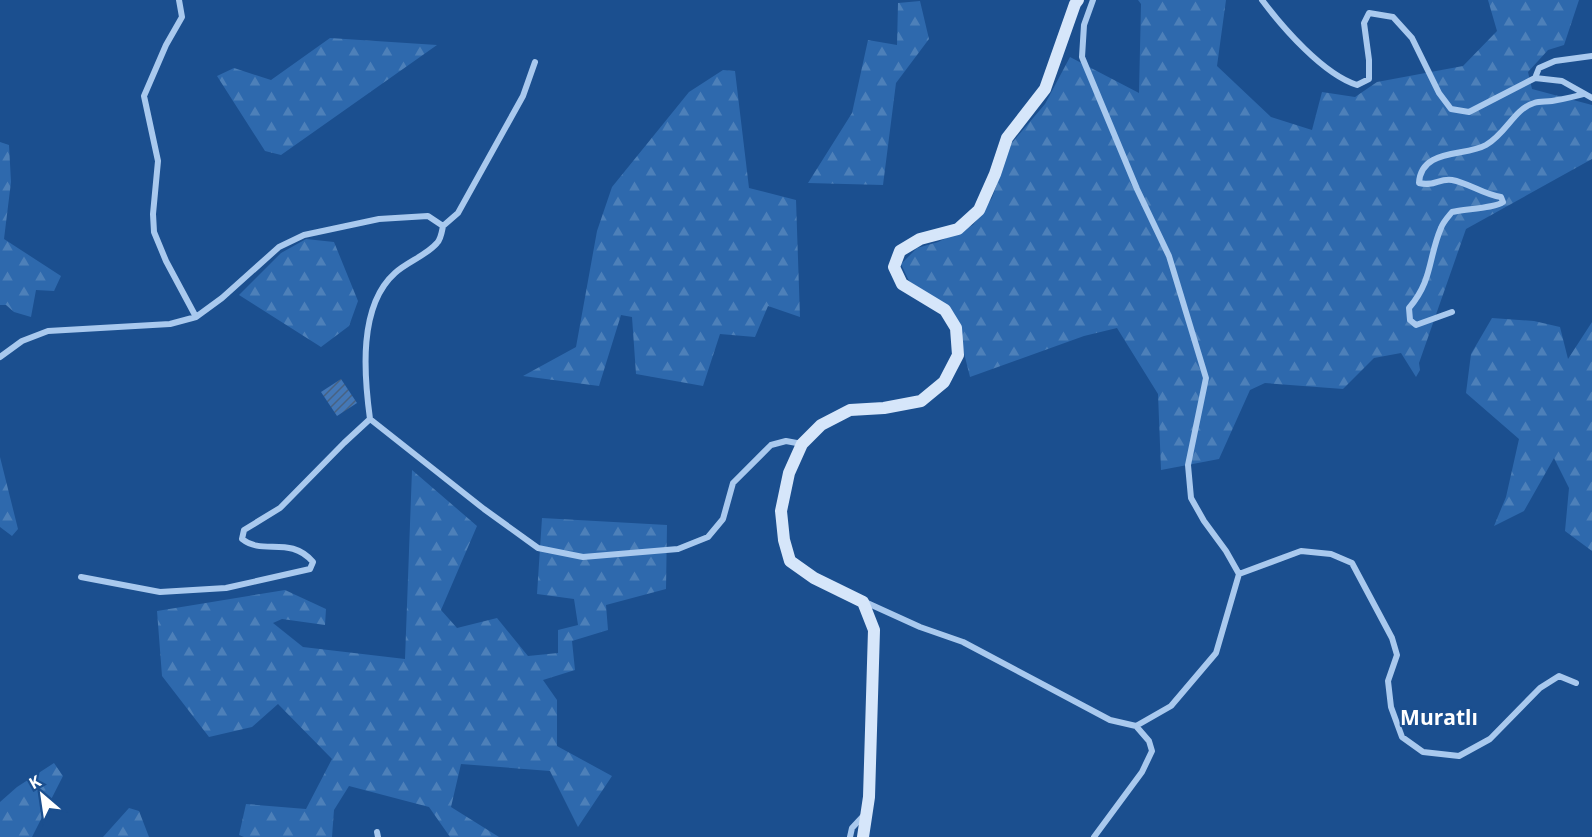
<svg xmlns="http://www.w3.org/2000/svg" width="1592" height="837" font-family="'Open Sans',sans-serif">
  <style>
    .forest { fill: url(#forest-firs) }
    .building { fill: url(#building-hatch) }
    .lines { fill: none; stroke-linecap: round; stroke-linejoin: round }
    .street { stroke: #a9c9ee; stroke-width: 6 }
    .secondary { stroke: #d6e6fa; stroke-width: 12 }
    .labels { text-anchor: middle; stroke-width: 4.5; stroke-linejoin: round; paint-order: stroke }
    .quarter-label { font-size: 21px; font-weight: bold; fill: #fff; stroke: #1b4f8f }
  </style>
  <defs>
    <pattern id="forest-firs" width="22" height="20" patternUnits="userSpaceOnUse" patternTransform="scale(1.5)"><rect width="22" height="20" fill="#2e69ad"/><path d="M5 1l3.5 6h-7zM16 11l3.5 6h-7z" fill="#4d80b9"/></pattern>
    <pattern id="building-hatch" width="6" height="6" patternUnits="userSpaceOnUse" patternTransform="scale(1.5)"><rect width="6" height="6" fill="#4478b7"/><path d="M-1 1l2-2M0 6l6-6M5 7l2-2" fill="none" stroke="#486282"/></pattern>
  </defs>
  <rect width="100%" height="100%" fill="#1b4f8f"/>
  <path class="forest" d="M 1138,0 L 1226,0 L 1217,66 L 1271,117 L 1312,130 L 1322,92 L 1355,97 L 1377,82 L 1463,66 L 1497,31 L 1488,0 L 1579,0 L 1564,45 L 1548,50 L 1528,72 L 1532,89 L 1592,105 L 1592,159 L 1466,229 L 1419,363 L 1420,370 L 1416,377 L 1401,353 L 1374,358 L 1343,389 L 1265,383 L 1250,390 L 1219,459 L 1161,470 L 1158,394 L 1117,328 L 1084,336 L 970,377 L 954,313 L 909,281 L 901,264 L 917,248 L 938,242 L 973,225 L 992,198 L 1011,144 L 1045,104 L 1070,57 L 1139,93 L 1141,4 Z
    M 920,1 L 929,39 L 896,83 L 883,185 L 808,183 L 852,113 L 868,40 L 897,45 L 898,3 Z
    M 330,38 L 437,45 L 281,155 L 265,151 L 217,76 L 234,68 L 271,80 Z
    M 723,70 L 735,71 L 749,188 L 796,200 L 800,317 L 768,306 L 755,337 L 720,334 L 703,386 L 636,374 L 632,317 L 621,315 L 599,386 L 523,376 L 576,347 L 597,231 L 612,187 L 689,92 Z
    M 0,142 L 9,145 L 11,182 L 4,239 L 61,276 L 54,291 L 36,290 L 31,317 L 14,312 L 6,305 L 0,305 Z
    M 306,239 L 334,242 L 358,301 L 349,326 L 321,347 L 239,295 L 281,253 Z
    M 1492,318 L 1534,321 L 1560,327 L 1568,359 L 1592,322 L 1592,551 L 1565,531 L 1569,488 L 1554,458 L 1524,511 L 1494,526 L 1506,497 L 1519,439 L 1466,393 L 1471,354 Z
    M 0,457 L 18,529 L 12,536 L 0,527 Z
    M 412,470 L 477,526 L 441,610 L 457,628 L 497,618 L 528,656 L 558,653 L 558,630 L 578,625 L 574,599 L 537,594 L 542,518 L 667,525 L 666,589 L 606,605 L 608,630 L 572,641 L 575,670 L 543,680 L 557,700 L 557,746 L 612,776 L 578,827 L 550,771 L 461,764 L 451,807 L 499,837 L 450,837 L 429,807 L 349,786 L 334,810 L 332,837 L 244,837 L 239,835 L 246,804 L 306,809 L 332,759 L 278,704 L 252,727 L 209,737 L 162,676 L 157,611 L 285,590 L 326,609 L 325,625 L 282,619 L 273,623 L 303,647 L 405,659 Z
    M 54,763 L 63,776 L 32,837 L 0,837 L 0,802 L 17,787 Z
    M 129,808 L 139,811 L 149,837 L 103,837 Z"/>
  <path class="building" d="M 341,379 L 357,403 L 337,416 L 321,392 Z"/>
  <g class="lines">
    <path class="street" d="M 179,0 L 182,17 L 166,45 L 144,96 L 158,161 L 153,214 L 154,232 L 166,261 L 196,317
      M 1262,0 C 1283,28 1323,74 1357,85 L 1369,79 L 1369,60 L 1364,23 L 1369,13 L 1393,17 L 1412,38 L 1439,93 L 1451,109 L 1469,112 L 1535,78
      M 1592,56 L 1555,61 L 1539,68 L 1535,78 L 1562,81 L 1592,98
      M 443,226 L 458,213 L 523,96 L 535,62
      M 1452,312 L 1416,325 L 1410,320 L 1409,308 C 1433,280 1428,258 1441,228 C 1443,222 1448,217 1452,212 C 1464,209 1496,208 1503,202 L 1501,197 C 1484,195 1469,183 1452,180 C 1439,178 1434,187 1419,183 C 1421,148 1465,157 1486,145 C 1506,134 1514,109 1534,103 C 1540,101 1546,102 1552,101 C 1563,99 1574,97 1584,94
      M 0,357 L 22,341 L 48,331 L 170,324 L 196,317 L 222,298 L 279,247 L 304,235 L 379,219 L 428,216 L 443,226 C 442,231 441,239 437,243 C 427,255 407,262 395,273 C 358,306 364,375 370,419 L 484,509 L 538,548 L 583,557 L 678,549 L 708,537 L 723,519 L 733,483 L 771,445 L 786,441 L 802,444
      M 1239,574 L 1301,551 L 1331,554 L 1352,563 L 1392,638 L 1397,655 L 1388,681 L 1391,707 L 1402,737 L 1423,752 L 1459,756 L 1490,739 L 1540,688 L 1559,676 L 1576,683
      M 81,577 L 160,592 L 226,588 L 310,569 L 313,562 C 290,535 263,556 242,539 L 244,530 L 280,508 L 344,443 L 370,419
      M 865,602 L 920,627 L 963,642 L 1110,720 L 1136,726 L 1171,706 L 1216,653 L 1239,574 L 1226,551 L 1204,521 L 1191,498 L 1188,465 L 1206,378 L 1169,256 L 1137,189 L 1082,57 L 1084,25 L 1093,0
      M 377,832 L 378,837
      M 850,837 L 852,828 L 865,814
      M 1094,837 L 1142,772 L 1152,751 L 1149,741 L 1136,726"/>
    <path class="secondary" d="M 863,837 L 869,797 L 874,630 L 863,602 L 814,578 L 790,561 L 784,540 L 781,511 L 789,473 L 802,444 L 821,425 L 850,410 L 884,408 L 921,401 L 944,382 L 958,355 L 956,328 L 945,310 L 902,284 L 894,267 L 900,251 L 920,239 L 958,229 L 979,210 L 995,174 L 1007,138 L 1045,89 L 1075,4 L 1078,0"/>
  </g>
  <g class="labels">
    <g class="quarter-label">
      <text x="1439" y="725">Muratlı</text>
    </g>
  </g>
  <g transform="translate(42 795) rotate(331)" stroke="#1b4f8f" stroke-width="4.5" paint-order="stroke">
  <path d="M0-4.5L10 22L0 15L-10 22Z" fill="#ffffff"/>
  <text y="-9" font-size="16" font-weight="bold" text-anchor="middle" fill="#ffffff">K</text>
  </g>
</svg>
